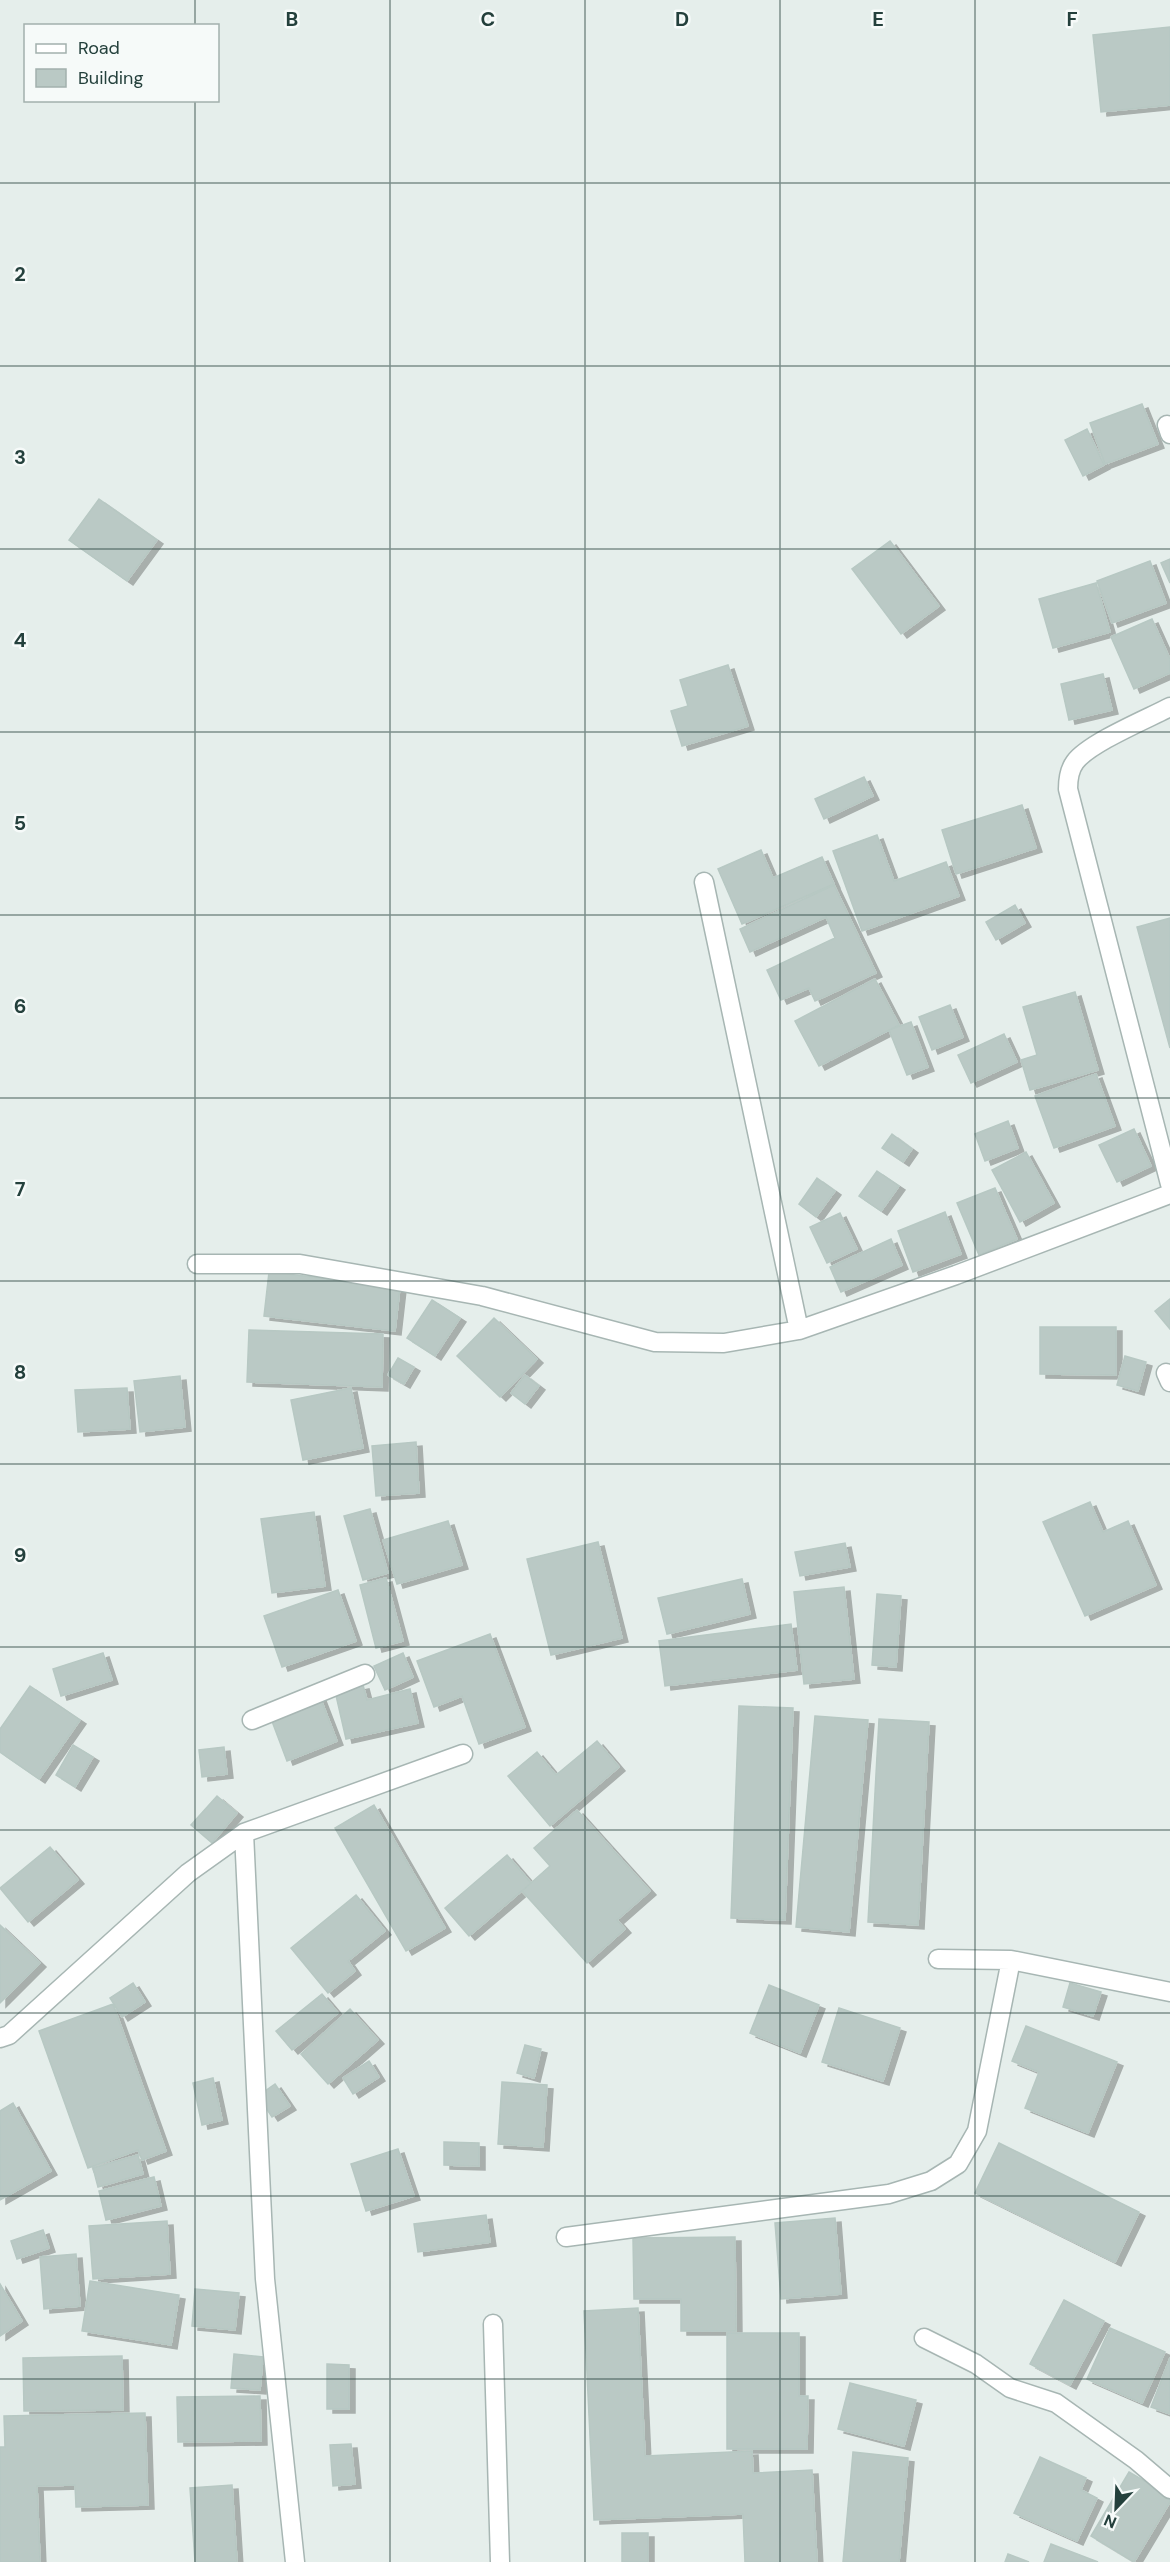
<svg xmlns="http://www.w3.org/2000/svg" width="1170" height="2562" font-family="'DM Sans',sans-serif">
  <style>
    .building { fill: #bac9c5; stroke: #b7c8c3; stroke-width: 1.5; filter: url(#shadow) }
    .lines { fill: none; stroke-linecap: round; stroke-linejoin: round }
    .minor-casing { stroke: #a7b6b3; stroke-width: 21 }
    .minor { stroke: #fff; stroke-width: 18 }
    .grid { fill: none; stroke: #24403c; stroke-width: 1.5; stroke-opacity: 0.55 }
    .grid-label { font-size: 20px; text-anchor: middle; font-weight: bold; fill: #24403c; stroke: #f6faf9; stroke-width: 5; stroke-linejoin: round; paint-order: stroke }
  </style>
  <defs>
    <filter id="shadow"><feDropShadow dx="6" dy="4" stdDeviation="0" flood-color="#0004"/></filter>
  </defs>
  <rect width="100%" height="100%" fill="#e5eeeb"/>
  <path class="building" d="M 1170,27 L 1170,105 L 1101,112 L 1093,35 Z
    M 1142,404 L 1158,444 L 1105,464 L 1090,423 Z
    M 1087,429 L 1104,465 L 1083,476 L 1065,440 Z
    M 99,499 L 157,540 L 127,581 L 69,540 Z
    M 890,541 L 939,606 L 901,634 L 852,569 Z
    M 1170,559 L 1170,583 L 1161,563 Z
    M 1150,561 L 1166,603 L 1112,623 L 1097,581 Z
    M 1096,583 L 1110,632 L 1053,648 L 1039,599 Z
    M 1152,619 L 1170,659 L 1170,673 L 1134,689 L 1111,637 Z
    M 728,665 L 748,726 L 682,746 L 671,711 L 688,706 L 680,680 Z
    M 1103,674 L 1112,710 L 1069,720 L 1061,684 Z
    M 864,777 L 873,796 L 824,819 L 815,799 Z
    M 1022,805 L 1036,848 L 956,874 L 942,830 Z
    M 877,835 L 894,881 L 946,862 L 959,896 L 862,931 L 833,851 Z
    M 761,850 L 773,878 L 822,857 L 834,884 L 742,924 L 718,869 Z
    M 834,885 L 876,973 L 815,1001 L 809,988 L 781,1000 L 767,970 L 835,938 L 826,917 L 750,952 L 740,929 Z
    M 1015,905 L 1025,923 L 996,940 L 986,922 Z
    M 1170,918 L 1170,1048 L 1137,927 Z
    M 875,979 L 899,1025 L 819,1066 L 795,1021 Z
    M 1075,992 L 1098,1070 L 1030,1090 L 1021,1060 L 1037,1055 L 1023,1007 Z
    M 950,1005 L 963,1037 L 932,1050 L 919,1017 Z
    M 911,1022 L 928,1067 L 907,1075 L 889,1030 Z
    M 1004,1034 L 1017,1062 L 971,1083 L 958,1055 Z
    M 1096,1074 L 1115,1126 L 1054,1148 L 1035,1096 Z
    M 1008,1121 L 1018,1148 L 985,1161 L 975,1134 Z
    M 1134,1129 L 1151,1166 L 1117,1182 L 1099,1145 Z
    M 892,1134 L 912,1149 L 903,1162 L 882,1148 Z
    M 1026,1152 L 1054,1203 L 1020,1222 L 992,1170 Z
    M 877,1171 L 899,1186 L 881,1211 L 859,1196 Z
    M 817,1178 L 835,1191 L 816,1217 L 799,1204 Z
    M 995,1188 L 1017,1239 L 979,1255 L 957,1203 Z
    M 945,1212 L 961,1254 L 913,1272 L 898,1231 Z
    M 840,1213 L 857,1249 L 827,1263 L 810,1227 Z
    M 891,1239 L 902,1265 L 841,1292 L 830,1267 Z
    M 269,1272 L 400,1287 L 395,1331 L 264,1316 Z
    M 1170,1299 L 1170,1329 L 1155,1311 Z
    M 432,1300 L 460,1318 L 435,1356 L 407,1338 Z
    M 494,1318 L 537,1359 L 500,1397 L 457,1356 Z
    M 1040,1327 L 1116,1327 L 1116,1375 L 1040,1374 Z
    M 249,1330 L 383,1334 L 382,1387 L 247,1382 Z
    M 1125,1356 L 1146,1362 L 1138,1391 L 1117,1385 Z
    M 398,1358 L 414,1367 L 404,1384 L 388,1375 Z
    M 525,1375 L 539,1386 L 525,1404 L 511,1393 Z
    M 180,1376 L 185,1427 L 140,1432 L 134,1381 Z
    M 127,1388 L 130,1429 L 78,1432 L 75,1390 Z
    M 351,1388 L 363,1448 L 303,1460 L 291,1400 Z
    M 416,1442 L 419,1493 L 376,1496 L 372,1446 Z
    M 1090,1502 L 1103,1532 L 1128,1521 L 1156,1585 L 1085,1616 L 1043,1522 Z
    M 370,1509 L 388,1573 L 363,1580 L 344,1516 Z
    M 314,1512 L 325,1586 L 272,1593 L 261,1519 Z
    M 448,1521 L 462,1565 L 397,1584 L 383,1540 Z
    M 598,1542 L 622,1638 L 551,1655 L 527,1559 Z
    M 845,1543 L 850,1567 L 800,1576 L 795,1552 Z
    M 386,1578 L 403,1641 L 376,1648 L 360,1585 Z
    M 742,1579 L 750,1614 L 667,1634 L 658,1598 Z
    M 844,1587 L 854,1679 L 804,1684 L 794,1592 Z
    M 338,1590 L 356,1641 L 282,1667 L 264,1616 Z
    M 877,1594 L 901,1596 L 896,1667 L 872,1665 Z
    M 791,1624 L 797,1670 L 665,1686 L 659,1641 Z
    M 490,1634 L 525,1727 L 479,1744 L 462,1696 L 434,1707 L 417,1661 Z
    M 103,1653 L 112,1680 L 61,1696 L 53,1669 Z
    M 403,1653 L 413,1677 L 385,1690 L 374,1666 Z
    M 363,1685 L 367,1700 L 410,1689 L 418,1723 L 346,1739 L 335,1691 Z
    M 30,1686 L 80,1720 L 39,1779 L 0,1752 L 0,1729 Z
    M 320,1697 L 337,1741 L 287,1761 L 270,1716 Z
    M 739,1706 L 793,1708 L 785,1920 L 731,1918 Z
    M 815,1716 L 868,1720 L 849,1932 L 796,1927 Z
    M 879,1719 L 929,1722 L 918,1925 L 868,1922 Z
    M 597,1741 L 619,1767 L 550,1826 L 508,1776 L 537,1752 L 556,1775 Z
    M 73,1745 L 93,1757 L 75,1787 L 56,1775 Z
    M 224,1747 L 227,1774 L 202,1777 L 199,1750 Z
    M 217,1796 L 237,1813 L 212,1843 L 191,1825 Z
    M 374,1805 L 445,1928 L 406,1951 L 335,1828 Z
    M 577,1810 L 650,1891 L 617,1920 L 625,1929 L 587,1963 L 522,1891 L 550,1866 L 534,1848 Z
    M 50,1847 L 78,1880 L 28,1922 L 0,1888 Z
    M 507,1855 L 531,1883 L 469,1936 L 445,1908 Z
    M 356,1895 L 385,1931 L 348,1961 L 355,1971 L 328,1993 L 291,1948 Z
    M 0,1925 L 40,1963 L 0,2003 Z
    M 133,1983 L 145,2002 L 122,2017 L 110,1998 Z
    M 1070,1983 L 1101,1992 L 1093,2016 L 1063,2007 Z
    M 769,1985 L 819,2005 L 800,2053 L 750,2033 Z
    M 322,1994 L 338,2013 L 292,2050 L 276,2031 Z
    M 113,2004 L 166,2151 L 142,2160 L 138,2150 L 88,2168 L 39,2031 Z
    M 839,2008 L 900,2028 L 883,2081 L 822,2062 Z
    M 350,2009 L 378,2040 L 328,2084 L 301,2054 Z
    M 1026,2026 L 1117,2062 L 1088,2133 L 1025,2108 L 1039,2072 L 1012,2061 Z
    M 525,2045 L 541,2049 L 534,2078 L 517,2073 Z
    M 369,2061 L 379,2077 L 353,2094 L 343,2078 Z
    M 213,2078 L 222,2120 L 202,2125 L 193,2083 Z
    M 502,2082 L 547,2085 L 543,2147 L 498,2144 Z
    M 275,2084 L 290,2106 L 272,2117 L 258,2096 Z
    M 13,2103 L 51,2171 L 0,2200 L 0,2111 Z
    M 444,2142 L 479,2143 L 479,2166 L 444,2165 Z
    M 999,2143 L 1139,2212 L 1115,2262 L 975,2193 Z
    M 398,2149 L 414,2196 L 366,2211 L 351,2164 Z
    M 138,2155 L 143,2174 L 98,2187 L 93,2168 Z
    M 154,2177 L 161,2206 L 106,2220 L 99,2191 Z
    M 486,2215 L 490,2242 L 418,2252 L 414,2224 Z
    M 835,2218 L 841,2294 L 781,2299 L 775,2223 Z
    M 167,2221 L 170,2274 L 93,2279 L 89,2226 Z
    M 43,2230 L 49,2248 L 17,2259 L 11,2241 Z
    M 735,2237 L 736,2331 L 681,2331 L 681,2299 L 634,2299 L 633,2238 Z
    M 76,2254 L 80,2306 L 44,2309 L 40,2257 Z
    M 90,2281 L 179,2295 L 171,2345 L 82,2331 Z
    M 0,2284 L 22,2321 L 0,2336 Z
    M 195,2289 L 239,2293 L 235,2330 L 192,2326 Z
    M 1064,2300 L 1104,2321 L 1070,2385 L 1030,2364 Z
    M 638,2308 L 645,2456 L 752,2451 L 753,2473 L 812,2470 L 817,2562 L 745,2562 L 743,2514 L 594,2520 L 584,2311 Z
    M 1110,2328 L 1165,2352 L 1142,2403 L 1087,2379 Z
    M 727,2333 L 799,2333 L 799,2396 L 808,2396 L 807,2449 L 727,2449 Z
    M 234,2354 L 263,2357 L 260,2390 L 231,2388 Z
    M 122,2356 L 123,2410 L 24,2411 L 23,2358 Z
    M 1170,2358 L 1170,2414 L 1151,2407 Z
    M 327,2364 L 349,2365 L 349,2409 L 327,2409 Z
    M 850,2383 L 916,2400 L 904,2446 L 838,2429 Z
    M 260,2396 L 261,2441 L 178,2442 L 177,2397 Z
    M 145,2413 L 148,2505 L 76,2507 L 75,2485 L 37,2486 L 40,2562 L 0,2562 L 0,2447 L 5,2447 L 4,2416 Z
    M 351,2444 L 355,2484 L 333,2486 L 330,2445 Z
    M 853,2452 L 908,2458 L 899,2562 L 843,2562 Z
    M 1040,2457 L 1086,2478 L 1081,2490 L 1097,2498 L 1077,2541 L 1014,2513 Z
    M 1129,2472 L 1170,2496 L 1170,2502 L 1134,2562 L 1091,2536 Z
    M 232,2485 L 237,2562 L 195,2562 L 190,2488 Z
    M 622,2533 L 648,2533 L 648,2562 L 622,2562 Z
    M 1051,2544 L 1098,2562 L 1044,2562 Z
    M 1008,2554 L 1029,2562 L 1005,2562 Z"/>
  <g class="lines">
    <defs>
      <path id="minor" d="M 1167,425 L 1170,434
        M 1170,707 C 1147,719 1089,743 1075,762 C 1069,770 1068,780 1068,789 L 1170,1184
        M 704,882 L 799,1330
        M 197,1264 L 300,1264 L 482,1296 L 655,1342 L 724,1343 L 799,1330 L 956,1275 L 1170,1194
        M 1166,1373 L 1170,1382
        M 252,1720 L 365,1674
        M 244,1833 L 265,2279 L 295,2562
        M 938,1959 L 1011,1960 L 1170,1992
        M 0,2038 L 9,2035 L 188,1873 L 244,1833 L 463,1754
        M 566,2237 L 889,2194 L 931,2181 L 958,2164 L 977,2131 L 1011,1960
        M 493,2324 L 500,2562
        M 924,2338 L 976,2364 L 1010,2388 L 1056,2403 L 1136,2460 L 1170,2489"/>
    </defs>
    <use href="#minor" class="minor-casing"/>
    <use href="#minor" class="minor"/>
  </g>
  <path class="grid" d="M 195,0 L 195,26M 390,0 L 390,2562M 585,0 L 585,2562M 780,0 L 780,2562M 975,0 L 975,2562M 195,100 L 195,2562M 0,183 L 1170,183M 0,366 L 1170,366M 0,549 L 1170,549M 0,732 L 1170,732M 0,915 L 1170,915M 0,1098 L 1170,1098M 0,1281 L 1170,1281M 0,1464 L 1170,1464M 0,1647 L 1170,1647M 0,1830 L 1170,1830M 0,2013 L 1170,2013M 0,2196 L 1170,2196M 0,2379 L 1170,2379"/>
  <g class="grid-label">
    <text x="292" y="26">B</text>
    <text x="488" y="26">C</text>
    <text x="682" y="26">D</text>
    <text x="878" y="26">E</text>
    <text x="1072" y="26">F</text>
    <text x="20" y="281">2</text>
    <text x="20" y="464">3</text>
    <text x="20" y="647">4</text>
    <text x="20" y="830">5</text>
    <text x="20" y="1013">6</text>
    <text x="20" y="1196">7</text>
    <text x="20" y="1379">8</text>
    <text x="20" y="1562">9</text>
  </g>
  <rect x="24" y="24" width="195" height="78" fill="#f6faf9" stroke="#a2b0ad" stroke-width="1.5"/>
  <rect x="36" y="44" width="30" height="9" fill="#ffffff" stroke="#a2b0ad" stroke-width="1.5"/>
  <text x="78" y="54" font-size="18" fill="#24403c">Road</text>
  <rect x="36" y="69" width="30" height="18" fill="#bac9c5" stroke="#a2b0ad" stroke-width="1.5"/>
  <text x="78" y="84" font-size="18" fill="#24403c">Building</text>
  <g transform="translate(1116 2508) rotate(203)" stroke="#f6faf9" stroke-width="4.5" paint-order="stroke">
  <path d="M0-4.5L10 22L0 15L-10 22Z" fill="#24403c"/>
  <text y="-9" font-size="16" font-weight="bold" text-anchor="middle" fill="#24403c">N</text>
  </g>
</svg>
